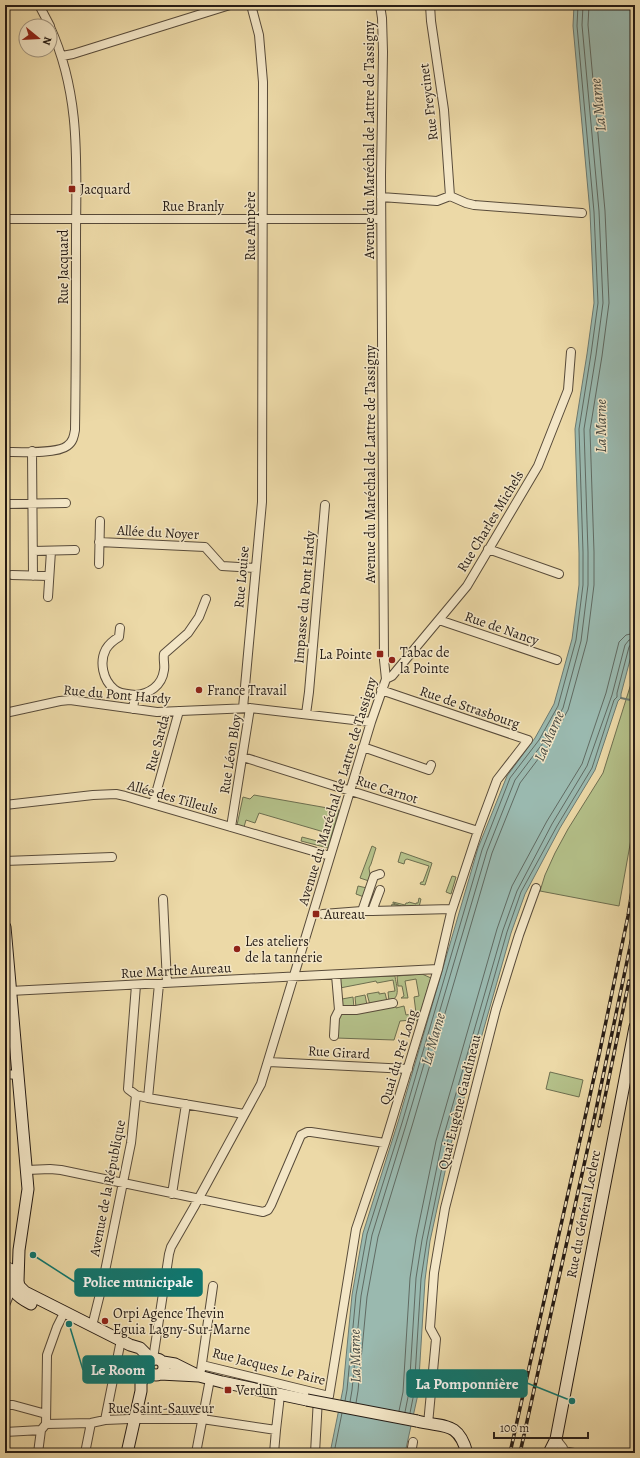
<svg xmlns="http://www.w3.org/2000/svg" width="640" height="1458" font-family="Alegreya,serif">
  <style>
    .green { fill: #b4c089; stroke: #6d6e4f }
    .water { fill: #9ab9af; stroke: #6c7a71 }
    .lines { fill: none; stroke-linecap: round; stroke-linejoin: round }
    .shore { stroke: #606a62; stroke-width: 1 }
    .stream { stroke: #6c7a71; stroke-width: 2 }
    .minor-casing { stroke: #584b3a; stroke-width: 10 }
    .tertiary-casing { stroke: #584b3a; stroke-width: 11 }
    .secondary-casing { stroke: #261c15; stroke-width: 13 }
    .minor { stroke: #f3e6c6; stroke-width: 8 }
    .tertiary { stroke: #f3e6c6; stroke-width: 9 }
    .secondary { stroke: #f3e6c6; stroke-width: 11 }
    .rail-casing { stroke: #261c15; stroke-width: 3.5 }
    .rail { stroke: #f3e6c6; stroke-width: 2; stroke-dasharray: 6; stroke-linecap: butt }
    .secondary-bridge-casing { stroke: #261c15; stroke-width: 13; stroke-linecap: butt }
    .secondary-bridge { stroke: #f3e6c6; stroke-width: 11 }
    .poi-dot { fill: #8f2418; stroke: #f3e6c6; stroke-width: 1.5 }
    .labels { text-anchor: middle; stroke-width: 3; stroke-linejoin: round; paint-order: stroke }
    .street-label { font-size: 14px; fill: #261c15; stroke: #f3e6c6 }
    .poi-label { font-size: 14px; fill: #261c15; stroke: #f3e6c6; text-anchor: start }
    .water-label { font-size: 15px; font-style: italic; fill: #494b43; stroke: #f3e6c6 }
    .leader { fill: none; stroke: #0f766e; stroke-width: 1.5 }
    .callout-dot { fill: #0f766e; stroke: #f3e6c6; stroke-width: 1.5 }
    .callout { fill: #0f766e; stroke: #0f766e; stroke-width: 1.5 }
    .callout-label { font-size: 15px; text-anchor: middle; font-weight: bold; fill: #fff }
  </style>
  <rect width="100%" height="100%" fill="#ecd9a7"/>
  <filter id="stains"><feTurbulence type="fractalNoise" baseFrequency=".005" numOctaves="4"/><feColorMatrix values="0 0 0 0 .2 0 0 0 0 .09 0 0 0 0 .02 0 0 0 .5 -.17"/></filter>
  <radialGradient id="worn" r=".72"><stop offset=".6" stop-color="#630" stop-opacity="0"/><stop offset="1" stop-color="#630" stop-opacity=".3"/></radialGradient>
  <path class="green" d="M 635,671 L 635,817 L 619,906 L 540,891 L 545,875 L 555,853 L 568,829 L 603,773 Z
    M 254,795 L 339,810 L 328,848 L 301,841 L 302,837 L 321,842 L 324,832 L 259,813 L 255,823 L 246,820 L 244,827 L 237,825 L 243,797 L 250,799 Z
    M 372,846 L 376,848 L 371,864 L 369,868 L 370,875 L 369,881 L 360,878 Z
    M 401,852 L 432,863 L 425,885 L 420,884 L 421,882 L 423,882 L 429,866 L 407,859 L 405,860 L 404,864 L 398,862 Z
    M 452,876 L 456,877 L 451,894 L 446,892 Z
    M 358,886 L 367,888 L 364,897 L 356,894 Z
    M 419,898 L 421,899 L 419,907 L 391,909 L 392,904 L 401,906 L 393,903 L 393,902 L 405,905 L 406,903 L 408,903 L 409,902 L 416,904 L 416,903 L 418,903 Z
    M 422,974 L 431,978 L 418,1021 L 412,1020 L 400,1021 L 394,1040 L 336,1038 L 336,1019 L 342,1013 L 395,1004 L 396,1008 L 404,1006 L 406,1015 L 416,1013 L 414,997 L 419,996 L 416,979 L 405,981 L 408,998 L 401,998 L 404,996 L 402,986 L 398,986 L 397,976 Z
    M 395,976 C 396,985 402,998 389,1001 L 388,992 L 395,991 L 393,980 L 377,983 L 376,981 L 340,988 L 340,978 Z
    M 379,992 L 379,994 L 385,993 L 387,1001 L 370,1005 L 367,994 Z
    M 341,993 L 342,999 L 353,997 L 354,1008 L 344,1007 L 342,1005 Z
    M 365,995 L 367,1005 L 356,1007 L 355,997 Z
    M 550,1072 L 583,1080 L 579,1097 L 546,1089 Z"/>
  <path class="water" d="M 574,5 L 635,5 L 635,641 L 621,694 L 621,698 L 618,701 L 595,770 L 560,828 L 525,894 L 511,933 L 451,1144 L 430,1241 L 425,1280 L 418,1394 L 405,1453 L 330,1453 L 343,1389 L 352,1295 L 363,1233 L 398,1122 L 478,848 L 507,776 L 535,738 L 554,704 L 572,639 L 579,585 L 579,553 L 575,429 L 587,354 L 594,303 L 590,212 L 573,26 Z"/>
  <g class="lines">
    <path class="shore" d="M 345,1401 L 347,1390 L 356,1295 L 367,1234 L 402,1123 L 482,850 L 510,778 L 539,740 L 558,706 L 576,640 L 583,585 L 583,552 L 579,429 L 591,354 L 598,303 L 594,212 L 577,26 L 578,5
      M 350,1402 L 352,1390 L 361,1296 L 372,1235 L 406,1125 L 487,851 L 515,780 L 543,743 L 563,708 L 581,641 L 588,585 L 588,552 L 584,429 L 596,355 L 603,303 L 599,211 L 582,25 L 583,5
      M 356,1403 L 358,1391 L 367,1297 L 378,1237 L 412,1126 L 492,853 L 520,783 L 548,746 L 568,710 L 587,641 L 594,585 L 594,552 L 590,430 L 602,356 L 609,303 L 605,211 L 588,25 L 589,5
      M 399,1411 L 403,1392 L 410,1278 L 416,1238 L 436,1141 L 497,929 L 512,886 L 547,821 L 582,764 L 606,693 L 619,642 L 626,635 L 635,633
      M 405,1412 L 409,1392 L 416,1278 L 422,1240 L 442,1142 L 503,930 L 517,891 L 552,824 L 587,766 L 612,695 L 625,645 L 629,640 L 635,639
      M 410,1413 L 414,1393 L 421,1279 L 427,1240 L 447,1143 L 507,932 L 521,892 L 557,826 L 592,768 L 614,700 L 617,697 L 617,693 L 629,647 L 631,644 L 635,644
      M 334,1453 L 342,1413"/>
    <path class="stream" d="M 621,698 L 635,701"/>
    <defs>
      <path id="minor" d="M 39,5 L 50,26
        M 430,5 L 431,21 L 444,110 L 450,196
        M 62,56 L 73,54 L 230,5
        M 381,197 L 437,201 L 450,196 L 466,203 L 474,205 L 582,213
        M 5,219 L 381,219
        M 32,451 L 33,576
        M 5,452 C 19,452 57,454 67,446 C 73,442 74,436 75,430 C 76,367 76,304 76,241 C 76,167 82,97 50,27
        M 5,504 L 66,503
        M 99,542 L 205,547 L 222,566 L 255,568
        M 488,549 L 559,574
        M 33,551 L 75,550
        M 99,564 L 100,521
        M 12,575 L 49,576
        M 48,597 L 51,551
        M 439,620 L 557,660
        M 120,628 L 119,637 C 114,640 109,644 106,649 C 99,662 103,680 114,689 C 119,694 128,694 135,695
        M 386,679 L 392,676 L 467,586 L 538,466 L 568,390 L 571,352
        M 243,708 L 262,502 L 263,82 L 259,35 L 251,5
        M 133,709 L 135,695 C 149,694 162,686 164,670 C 165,665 163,660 164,654 L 188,633 L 199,617 L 206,599
        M 5,713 L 60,701 L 70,700 L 157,712 L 250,708 L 371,722
        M 306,714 L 309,692 L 325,505
        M 363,747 L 429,770 L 431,765
        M 243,757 L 478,831
        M 153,804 L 179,711
        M 5,805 L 93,795 L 116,794 L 125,796 L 330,856
        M 231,827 L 250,708
        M 5,861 L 112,857
        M 380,890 L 372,911 L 452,909
        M 163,899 L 167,983
        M 372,911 L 362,911 L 374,876 L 380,874
        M 323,914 L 362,911
        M 336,975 L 339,1010 L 356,1010 L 393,1003
        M 136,985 L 128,1089 L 136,1095 L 148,1098 L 244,1114
        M 10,991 L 438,969
        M 334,1036 L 335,1018 L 339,1010
        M 269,1062 L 408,1069
        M 5,1074 L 18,1075
        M 148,1098 L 159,984
        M 27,1170 L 50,1169 L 61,1170 L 263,1212 L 268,1210 L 271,1205 L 301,1135 L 307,1132 L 311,1132 L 385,1143
        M 172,1194 L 186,1104
        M 5,1305 L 12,1288
        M 92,1326 L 102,1286 L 131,1143 L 136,1095
        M 153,1359 L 169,1254 L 171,1247 L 194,1207 L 261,1084 L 371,722 L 386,679 L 384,660 L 381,175 L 383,52 L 382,18 L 380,5
        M 202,1365 L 329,1396 L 356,1229 L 385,1143 L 438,969 L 451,913 L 478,831 L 497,780 L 528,740 L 381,690
        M 201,1370 L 213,1286
        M 5,1405 L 13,1405 L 46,1414
        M 105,1420 L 121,1340
        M 46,1424 L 91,1423 L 105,1420 L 129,1419 L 202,1419 L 276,1430
        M 428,1424 L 436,1339 L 430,1328 L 434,1273 L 445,1208 L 496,1009 L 519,935 L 536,888
        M 5,1432 L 41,1430
        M 556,1439 L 563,1448 L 562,1453
        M 563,1451 L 574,1453
        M 38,1453 L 41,1430 L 46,1424 L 47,1355 L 57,1327 L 63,1315
        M 85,1453 L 91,1423
        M 196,1453 L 210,1379
        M 274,1453 L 276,1430 L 280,1395
        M 315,1453 L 318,1398
        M 411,1453 L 413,1442"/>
      <path id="tertiary" d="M 5,1266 L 17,1271"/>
      <path id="secondary" d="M 5,927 L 28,1189 L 19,1250 L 18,1281 L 19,1286 L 25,1292 L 130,1345 L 140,1348 L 152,1360
        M 11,1273 C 10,1291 16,1296 31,1304
        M148 1367a8 8 0 1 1 16 0a8 8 0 1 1-16 0Z
        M 163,1362 L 175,1364 L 197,1375
        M 160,1374 L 199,1376 L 222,1382 L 307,1400
        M 417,1421 C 443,1428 458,1420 467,1453
        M 127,1453 L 141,1391 L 141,1383 L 148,1370
        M 549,1453 L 556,1439 L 635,1027"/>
    </defs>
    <use href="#minor" class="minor-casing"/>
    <use href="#tertiary" class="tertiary-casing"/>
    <use href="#secondary" class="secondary-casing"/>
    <use href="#minor" class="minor"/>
    <use href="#tertiary" class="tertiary"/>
    <use href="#secondary" class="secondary"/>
    <defs>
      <path id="rail" d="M 599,1126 L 629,981
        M 510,1453 L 599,1055 L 628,916 L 635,872
        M 520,1453 L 592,1129 L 635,923"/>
    </defs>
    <use href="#rail" class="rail-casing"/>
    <use href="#rail" class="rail"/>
    <defs>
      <path id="secondary-bridge" d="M 307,1400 L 417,1421"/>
    </defs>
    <use href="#secondary-bridge" class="secondary-bridge-casing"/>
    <use href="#secondary-bridge" class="secondary-bridge"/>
  </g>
  <g class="poi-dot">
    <rect x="68" y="185" width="8" height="8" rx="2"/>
    <rect x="376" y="650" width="8" height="8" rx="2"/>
    <circle cx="392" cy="660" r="4"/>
    <circle cx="199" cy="690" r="4"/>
    <rect x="312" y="910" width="8" height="8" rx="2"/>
    <circle cx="237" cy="949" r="4"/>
    <circle cx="105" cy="1321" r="4"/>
    <rect x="224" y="1386" width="8" height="8" rx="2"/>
  </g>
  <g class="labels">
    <g class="street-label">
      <text transform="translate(428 102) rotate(-97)" y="5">Rue Freycinet</text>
      <text transform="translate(369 140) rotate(-90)" y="5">Avenue du Maréchal de Lattre de Tassigny</text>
      <text x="193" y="211">Rue Branly</text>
      <text transform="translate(250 226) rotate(-90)" y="5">Rue Ampère</text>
      <text transform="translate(63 267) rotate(-90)" y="5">Rue Jacquard</text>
      <text transform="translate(370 464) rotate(-90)" y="5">Avenue du Maréchal de Lattre de Tassigny</text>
      <text transform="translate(490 521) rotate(-59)" y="5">Rue Charles Michels</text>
      <text transform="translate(158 532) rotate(3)" y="5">Allée du Noyer</text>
      <text transform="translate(241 577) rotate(-85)" y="5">Rue Louise</text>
      <text transform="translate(304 597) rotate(-85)" y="5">Impasse du Pont Hardy</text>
      <text transform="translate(502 628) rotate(19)" y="5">Rue de Nancy</text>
      <text transform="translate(117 694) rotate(5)" y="5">Rue du Pont Hardy</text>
      <text transform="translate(470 707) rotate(19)" y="5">Rue de Strasbourg</text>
      <text transform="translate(157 743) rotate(-75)" y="5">Rue Sarda</text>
      <text transform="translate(230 754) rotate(-81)" y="5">Rue Léon Bloy</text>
      <text transform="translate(387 789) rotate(18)" y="5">Rue Carnot</text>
      <text transform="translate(337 791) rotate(-73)" y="5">Avenue du Maréchal de Lattre de Tassigny</text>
      <text transform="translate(173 797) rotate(16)" y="5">Allée des Tilleuls</text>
      <text transform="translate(176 970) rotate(-3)" y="5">Rue Marthe Aureau</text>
      <text transform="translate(339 1052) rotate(3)" y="5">Rue Girard</text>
      <text transform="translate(398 1057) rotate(-73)" y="5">Quai du Pré Long</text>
      <text transform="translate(459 1102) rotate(-76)" y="5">Quai Eugène Gaudineau</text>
      <text transform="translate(107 1188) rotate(-79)" y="5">Avenue de la République</text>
      <text transform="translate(583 1214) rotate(-79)" y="5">Rue du Général Leclerc</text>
      <text transform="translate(269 1366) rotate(14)" y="5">Rue Jacques Le Paire</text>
      <text x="161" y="1413">Rue Saint-Sauveur</text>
    </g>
    <g class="poi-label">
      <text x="80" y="194">Jacquard</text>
      <text x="400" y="657">Tabac de<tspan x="400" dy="16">la Pointe</tspan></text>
      <text x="372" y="659" text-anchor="end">La Pointe</text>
      <text x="207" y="695">France Travail</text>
      <text x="324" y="919">Aureau</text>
      <text x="245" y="946">Les ateliers<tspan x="245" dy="16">de la tannerie</tspan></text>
      <text x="113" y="1318">Orpi Agence Thevin<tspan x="113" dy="16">Eguia Lagny-Sur-Marne</tspan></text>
      <text x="236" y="1395">Verdun</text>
    </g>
    <g class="water-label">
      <text transform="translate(598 105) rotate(-96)" y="5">La Marne</text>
      <text transform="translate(601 426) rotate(-90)" y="5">La Marne</text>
      <text transform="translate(549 736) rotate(-66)" y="5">La Marne</text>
      <text transform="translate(433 1039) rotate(-74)" y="5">La Marne</text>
      <text transform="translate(355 1356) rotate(-91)" y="5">La Marne</text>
    </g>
  </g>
  <path class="leader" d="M33 1255L75 1282M69 1324L83 1370M572 1401L527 1383"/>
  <g class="callout-dot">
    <circle cx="33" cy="1255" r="4"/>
    <circle cx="69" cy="1324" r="4"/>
    <circle cx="572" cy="1401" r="4"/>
  </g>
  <g class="callout">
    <rect x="75" y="1269" width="127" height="27" rx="4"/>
    <rect x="83" y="1356" width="71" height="27" rx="4"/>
    <rect x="407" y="1370" width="120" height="27" rx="4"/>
  </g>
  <g class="callout-label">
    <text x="138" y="1287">Police municipale</text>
    <text x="118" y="1375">Le Room</text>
    <text x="467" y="1389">La Pomponnière</text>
  </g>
  <rect width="640" height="1458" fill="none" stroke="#ecd9a7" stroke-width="20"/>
  <rect x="6" y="6" width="628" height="1446" fill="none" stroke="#261c15" stroke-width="2"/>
  <rect x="10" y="10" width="620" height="1438" fill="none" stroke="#261c15"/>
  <g transform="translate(38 38) rotate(108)"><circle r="19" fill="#f3e6c6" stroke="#a1957f"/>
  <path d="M0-3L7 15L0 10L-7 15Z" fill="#8f2418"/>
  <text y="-6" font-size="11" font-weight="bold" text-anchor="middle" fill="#261c15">N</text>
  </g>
  <path d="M494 1432v6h94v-6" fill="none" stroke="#261c15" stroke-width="2"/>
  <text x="500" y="1432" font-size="12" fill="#261c15" stroke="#f3e6c6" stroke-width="3" paint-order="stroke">100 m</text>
  <rect width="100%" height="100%" filter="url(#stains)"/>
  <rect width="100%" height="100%" fill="url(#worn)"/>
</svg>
